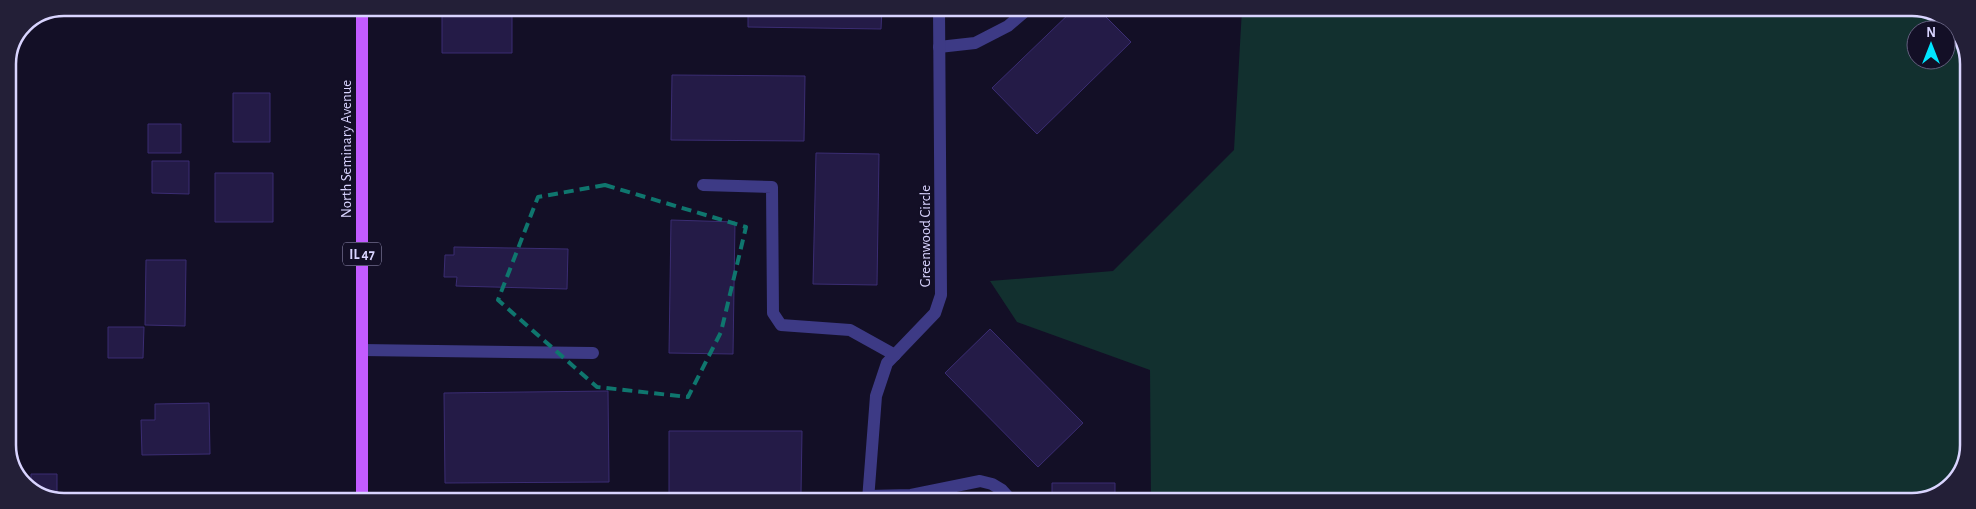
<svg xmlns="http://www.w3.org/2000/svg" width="1976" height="509" font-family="'Alegreya Sans',sans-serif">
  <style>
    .green { fill: #12302f; fill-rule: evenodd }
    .building { fill: #241b47; stroke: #3b2d73 }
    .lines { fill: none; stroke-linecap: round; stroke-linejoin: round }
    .lane { stroke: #3d3a85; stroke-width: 12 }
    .street { stroke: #3d3a85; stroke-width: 12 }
    .primary { stroke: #c25bff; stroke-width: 12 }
    .marked { fill: none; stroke: #0f766e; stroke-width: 4; stroke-dasharray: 10 6; stroke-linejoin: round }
    .labels { text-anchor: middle; stroke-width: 4; stroke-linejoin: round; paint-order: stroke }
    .shield { fill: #130f26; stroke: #9e99be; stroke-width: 1 }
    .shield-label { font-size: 14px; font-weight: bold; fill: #d9d4ff }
    .street-label { font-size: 15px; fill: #d9d4ff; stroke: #130f26 }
    .rim { fill: none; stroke: #d9d4ff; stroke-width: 2.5 }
  </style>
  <rect width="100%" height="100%" fill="#130f26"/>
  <path class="green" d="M 1242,9 L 1926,9 L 1955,27 L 1968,60 L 1967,459 L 1947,490 L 1912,501 L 1151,501 L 1150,370 L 1017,322 L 990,281 L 1113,271 L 1234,150 ZM 1916,30 L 1946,30 L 1946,60 L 1916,60 Z"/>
  <path class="building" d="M 442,8 L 512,8 L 512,53 L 442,53 Z
    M 748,8 L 882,8 L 881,29 L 748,27 Z
    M 1074,9 L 1098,9 L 1131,42 L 1037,134 L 992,88 Z
    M 672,75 L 805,76 L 804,141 L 671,140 Z
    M 233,93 L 270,93 L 270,142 L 233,142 Z
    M 148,124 L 181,124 L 181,153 L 148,153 Z
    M 816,153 L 879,154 L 877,285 L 813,284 Z
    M 152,161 L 189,161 L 189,194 L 152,193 Z
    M 215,173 L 273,173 L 273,222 L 215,222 Z
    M 671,220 L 735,222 L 733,354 L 669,353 Z
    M 454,247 L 568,249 L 567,289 L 456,286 L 457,277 L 444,277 L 445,255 L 454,255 Z
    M 146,260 L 186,260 L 185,326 L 145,325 Z
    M 108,327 L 144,327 L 143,358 L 108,358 Z
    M 990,329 L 1083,423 L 1038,467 L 945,373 Z
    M 608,391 L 609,482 L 445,483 L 444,393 Z
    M 209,403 L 210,454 L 142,455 L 141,420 L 155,420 L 155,404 Z
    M 669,431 L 802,431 L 801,494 L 669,494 Z
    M 31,474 L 57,474 L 57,493 L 39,493 L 31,488 Z
    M 1052,483 L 1115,483 L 1115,501 L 1052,501 Z
    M 526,497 L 581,497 L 581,500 L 526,500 Z"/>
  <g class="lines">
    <path class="lane" d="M 149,8 L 288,8
      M 939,47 L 975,43 L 1008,26 L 1029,8
      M 703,185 L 772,187 L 773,313 L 781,325 L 850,330 L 895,355
      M 362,350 L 593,353
      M 868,496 L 911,495 L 980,481 L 992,484 L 1002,490 L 1012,501"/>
    <path class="street" d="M 868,500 L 876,396 L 887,363 L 935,313 L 941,295 L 939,8"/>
    <path class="primary" d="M 362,500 L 362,8"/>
  </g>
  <path class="marked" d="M 605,185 L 746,227 L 721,332 L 688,397 L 597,387 L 498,300 L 538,197 Z"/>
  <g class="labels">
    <rect class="shield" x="343" y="242.5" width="38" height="23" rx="4"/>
    <g class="shield-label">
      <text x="362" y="259">IL 47</text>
    </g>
    <g class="street-label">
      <text transform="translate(346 149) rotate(-90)" y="5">North Seminary Avenue</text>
      <text transform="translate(925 236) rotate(-90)" y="5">Greenwood Circle</text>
    </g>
  </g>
  <path d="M0 0H1976V509H0ZM64 16H1912A48 48 0 0 1 1960 64V445A48 48 0 0 1 1912 493H64A48 48 0 0 1 16 445V64A48 48 0 0 1 64 16Z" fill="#231f37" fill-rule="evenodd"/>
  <path class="rim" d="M64 16H1912A48 48 0 0 1 1960 64V445A48 48 0 0 1 1912 493H64A48 48 0 0 1 16 445V64A48 48 0 0 1 64 16Z"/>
  <g transform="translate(1931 45)"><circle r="24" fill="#130f26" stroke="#625e7d"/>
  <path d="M0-4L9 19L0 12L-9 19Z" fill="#00e5ff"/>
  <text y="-8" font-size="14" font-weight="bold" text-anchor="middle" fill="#d9d4ff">N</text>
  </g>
</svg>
